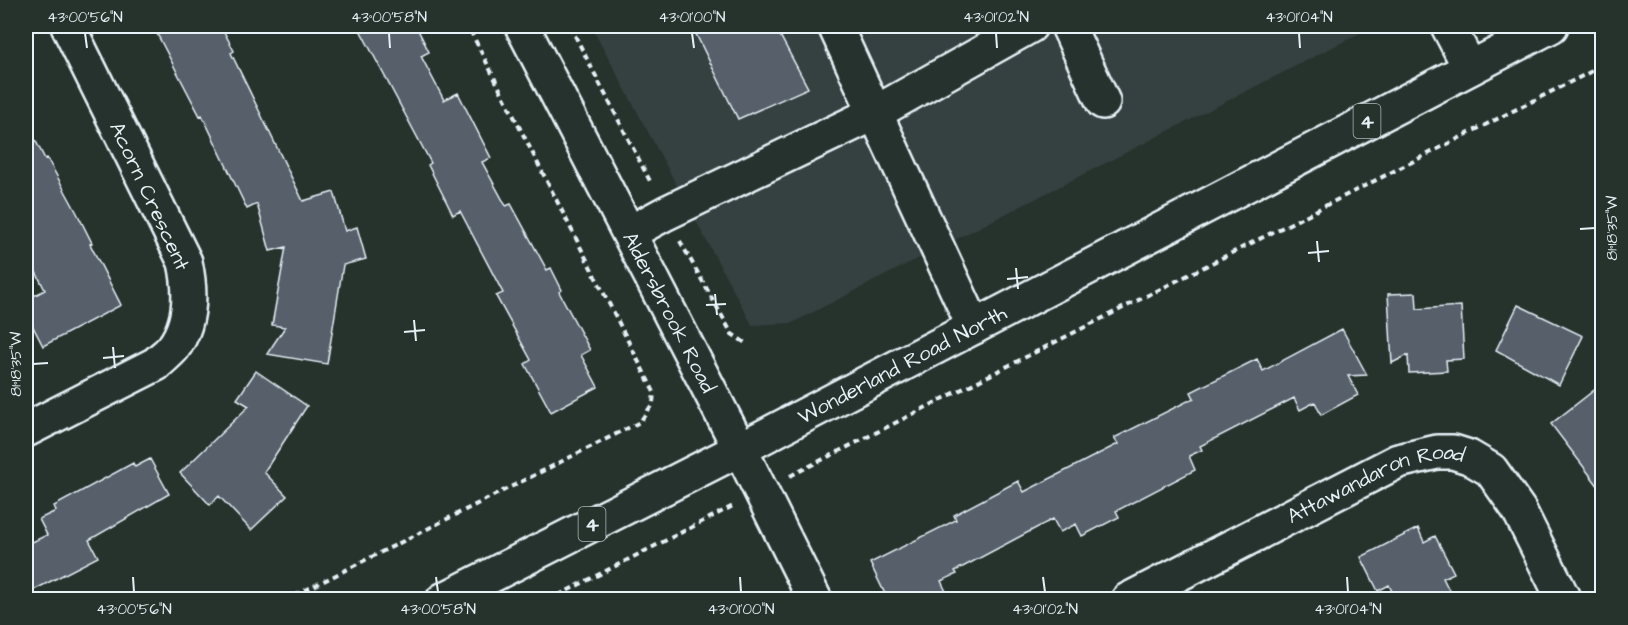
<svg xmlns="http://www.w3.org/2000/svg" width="1628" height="625" font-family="'Architects Daughter',sans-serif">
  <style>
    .built { fill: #344040 }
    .building { fill: #565e6b; stroke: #e8f1f8; stroke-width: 1.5 }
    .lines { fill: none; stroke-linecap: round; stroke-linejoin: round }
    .minor-casing { stroke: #e8f1f8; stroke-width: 38 }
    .major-casing { stroke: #e8f1f8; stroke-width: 38 }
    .path { stroke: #e8f1f8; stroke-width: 4; stroke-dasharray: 6 4.5; stroke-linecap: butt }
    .minor { stroke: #26332d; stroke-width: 33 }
    .major { stroke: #26332d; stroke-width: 33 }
    .ticks { fill: none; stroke: #e8f1f8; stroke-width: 2 }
    .labels { text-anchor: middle; stroke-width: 4.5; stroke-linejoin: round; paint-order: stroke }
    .shield { fill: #26332d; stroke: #aeb8bb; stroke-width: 1.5 }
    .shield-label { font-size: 20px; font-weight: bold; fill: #e8f1f8 }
    .street-label { font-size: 21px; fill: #e8f1f8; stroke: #26332d }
    .neatline { fill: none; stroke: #e8f1f8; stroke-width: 2 }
    .ticks-label { font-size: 15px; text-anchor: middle; fill: #e8f1f8 }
  </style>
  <rect width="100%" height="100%" fill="#26332d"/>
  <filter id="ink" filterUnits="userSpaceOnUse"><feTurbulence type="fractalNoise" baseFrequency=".0167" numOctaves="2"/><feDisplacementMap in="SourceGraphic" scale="12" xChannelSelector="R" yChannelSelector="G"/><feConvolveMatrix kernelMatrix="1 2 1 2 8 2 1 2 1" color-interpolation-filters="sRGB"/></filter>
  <g filter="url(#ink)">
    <path class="built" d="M 591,26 L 1374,26 L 792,323 L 752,325 Z"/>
    <path class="building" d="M 153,26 L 221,26 L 234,51 L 231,53 L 303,201 L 334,192 L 345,231 L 357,227 L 366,259 L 343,265 L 327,364 L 267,354 L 285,327 L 272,325 L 286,247 L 270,251 L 257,204 L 247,209 L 202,115 L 200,116 Z
      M 358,26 L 416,26 L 429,52 L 421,56 L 444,100 L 458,93 L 491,158 L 482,162 L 506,206 L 511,204 L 547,270 L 551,268 L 562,290 L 559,292 L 590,350 L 581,355 L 598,387 L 551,412 L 525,364 L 531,360 L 496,296 L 503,293 L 460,211 L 453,215 L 428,165 L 431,163 Z
      M 692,26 L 775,26 L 808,88 L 738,119 Z
      M 26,122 L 45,159 L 47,158 L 77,213 L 92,243 L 90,244 L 121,305 L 43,346 L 26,313 L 26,300 L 45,290 L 26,252 Z
      M 1416,293 L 1417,309 L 1461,306 L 1464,359 L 1446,360 L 1447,371 L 1409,373 L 1408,355 L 1392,363 L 1388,294 Z
      M 1518,305 L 1583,336 L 1559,385 L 1496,350 Z
      M 1342,329 L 1367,375 L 1348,376 L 1358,395 L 1321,415 L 1315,402 L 1300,410 L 1294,398 L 1200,446 L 1202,450 L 1189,456 L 1195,470 L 1116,511 L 1119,517 L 1082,536 L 1076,524 L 1060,532 L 1053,519 L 955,571 L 957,574 L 941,581 L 950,600 L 888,600 L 870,563 L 956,520 L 954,515 L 1018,481 L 1024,492 L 1118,444 L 1114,438 L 1194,398 L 1191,392 L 1257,359 L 1263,371 Z
      M 256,371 L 307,406 L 264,472 L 287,496 L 251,530 L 219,496 L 210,505 L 180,473 L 249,406 L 237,399 Z
      M 1602,384 L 1602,491 L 1551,424 Z
      M 150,459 L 169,494 L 89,540 L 98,557 L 26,594 L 26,545 L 47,535 L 39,519 L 56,511 L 54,506 L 133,463 L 135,467 Z
      M 1418,528 L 1424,542 L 1435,536 L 1454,573 L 1443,578 L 1454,600 L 1396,600 L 1389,585 L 1378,591 L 1361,557 Z"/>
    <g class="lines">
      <defs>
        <g id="minor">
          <path id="s1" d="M 522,26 L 740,449 L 815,600"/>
          <path d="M 835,26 L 974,327"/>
          <path d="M 1068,26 L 1103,102"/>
          <path d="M 1448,26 L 1470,68"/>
          <path d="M 629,233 L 666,213 L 875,113 L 1030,26"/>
          <path d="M 26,430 L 156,364 C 162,358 169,353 173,348 C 192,323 191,290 185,262 L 68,26"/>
          <path id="s2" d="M 1128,600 L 1398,461 L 1437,452 L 1453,452 L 1469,457 L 1491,470 L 1519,510 L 1564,600"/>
        </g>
        <g id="major">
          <path id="s3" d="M 443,600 L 740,449 L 1551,26"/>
        </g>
      </defs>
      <use href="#minor" class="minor-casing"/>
      <use href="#major" class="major-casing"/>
      <path class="path" d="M 570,26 L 651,183
        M 680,241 L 732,334 L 747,344
        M 790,476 L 1602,66
        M 286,600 L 640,422 L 653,403 L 654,392 L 468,26
        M 549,600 L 733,506"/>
      <use href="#minor" class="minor"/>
      <use href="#major" class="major"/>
    </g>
  </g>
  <path class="ticks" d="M 85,33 L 87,48M 389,33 L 390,48M 692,33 L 694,48M 996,33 L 997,48M 1299,33 L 1300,48M 1580,229 L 1595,228M 1317,241 L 1319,262M 1308,253 L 1329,251M 1016,268 L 1018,289M 1007,279 L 1028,277M 715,294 L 717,315M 706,305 L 726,304M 414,320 L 416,341M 404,332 L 425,330M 113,347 L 115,368M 103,358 L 124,356M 33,364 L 48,363M 133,577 L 134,592M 436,577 L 438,592M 740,577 L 741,592M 1043,577 L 1045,592M 1347,577 L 1348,592"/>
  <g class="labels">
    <g class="shield">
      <rect x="1353.5" y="104" width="27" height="34" rx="4.5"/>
      <rect x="578.5" y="507" width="27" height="34" rx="4.5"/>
    </g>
    <g class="shield-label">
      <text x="1367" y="128">4</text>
      <text x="592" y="531">4</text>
    </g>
    <g class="street-label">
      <text transform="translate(150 196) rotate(65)" y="7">Acorn Crescent</text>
      <text dy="7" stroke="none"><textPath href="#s1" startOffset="322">Aldersbrook Road</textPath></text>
      <text dy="7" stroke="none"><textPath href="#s3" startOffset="516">Wonderland Road North</textPath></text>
      <text dy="7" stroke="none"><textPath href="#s2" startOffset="276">Attawandaron Road</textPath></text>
    </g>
  </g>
  <rect width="1628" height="625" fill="none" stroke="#26332d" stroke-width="66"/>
  <rect x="33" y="33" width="1562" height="559" class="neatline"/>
  <g class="ticks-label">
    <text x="85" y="22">43°00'56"N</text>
    <text x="389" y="22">43°00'58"N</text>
    <text x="692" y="22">43°01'00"N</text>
    <text x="996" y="22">43°01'02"N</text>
    <text x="1299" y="22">43°01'04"N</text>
    <text transform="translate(1612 228) rotate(-90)" y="5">81°18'35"W</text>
    <text transform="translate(16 364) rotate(-90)" y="5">81°18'35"W</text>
    <text x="134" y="614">43°00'56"N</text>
    <text x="438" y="614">43°00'58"N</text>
    <text x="741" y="614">43°01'00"N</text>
    <text x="1045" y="614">43°01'02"N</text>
    <text x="1348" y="614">43°01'04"N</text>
  </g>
</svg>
